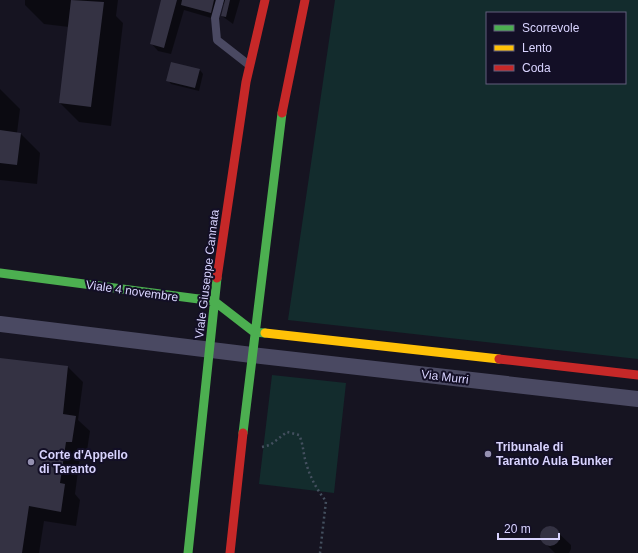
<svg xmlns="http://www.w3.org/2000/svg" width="638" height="553" font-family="Helvetica,sans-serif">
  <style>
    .green { fill: #132c2d; fill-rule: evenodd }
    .shadow { fill: #0007 }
    .building { fill: #343243 }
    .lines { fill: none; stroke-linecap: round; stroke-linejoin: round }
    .path { stroke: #44505f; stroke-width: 2.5; stroke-dasharray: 2 3; stroke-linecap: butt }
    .lane { stroke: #4a4962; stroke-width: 8 }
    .street { stroke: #4a4962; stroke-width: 16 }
    .fast { stroke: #4caf50; stroke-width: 9 }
    .slow { stroke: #ffc107; stroke-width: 9 }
    .jam { stroke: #c62828; stroke-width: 9 }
    .poi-dot { fill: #9591b1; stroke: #130f26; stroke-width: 1.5 }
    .labels { text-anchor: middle; stroke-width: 4; stroke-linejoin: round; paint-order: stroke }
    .street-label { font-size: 12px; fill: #d9d4ff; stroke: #130f26 }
    .poi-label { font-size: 12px; font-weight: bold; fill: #d9d4ff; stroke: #130f26; text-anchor: start }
  </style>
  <rect width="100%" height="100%" fill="#161421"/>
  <path class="green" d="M 335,0 L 638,0 L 638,359 L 288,320 ZM 487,13 L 625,13 L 625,83 L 487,83 Z
    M 272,375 L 346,383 L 334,493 L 259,484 Z"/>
  <path class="shadow" d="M 25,0 L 118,0 L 116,16 L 123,23 L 111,126 L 79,122 L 60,103 L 69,27 L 44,24 L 25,5 Z
    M 162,0 L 240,0 L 233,24 L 222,16 L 226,3 L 223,4 L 218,20 L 184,10 L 171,54 L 158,51 L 151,43 Z
    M 200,70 L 203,74 L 199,91 L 171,84 L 168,80 Z
    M 0,89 L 20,109 L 17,133 L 21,134 L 40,153 L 37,184 L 0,180 Z
    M 0,359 L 68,367 L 83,382 L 78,420 L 90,431 L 86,457 L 80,456 L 75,494 L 80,500 L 76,526 L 44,521 L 39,553 L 0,553 Z
    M 552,527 L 571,545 L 571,549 L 569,553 L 555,553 L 541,539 L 541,535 L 545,528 Z"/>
  <path class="building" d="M 71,0 L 104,2 L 91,107 L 59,103 Z
    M 161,0 L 177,0 L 164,48 L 150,44 Z
    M 182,0 L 214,0 L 211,13 L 181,5 Z
    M 225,0 L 230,0 L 226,17 L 221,16 Z
    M 171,62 L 200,69 L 195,88 L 166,81 Z
    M 0,130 L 21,133 L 17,165 L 0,163 Z
    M 0,358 L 68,366 L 63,414 L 76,416 L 72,442 L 66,442 L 60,483 L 65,484 L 61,512 L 29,506 L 22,553 L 0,553 Z
    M540 536a10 10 0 1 1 20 0a10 10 0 1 1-20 0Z"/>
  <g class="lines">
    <path class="path" d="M 262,447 L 270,445 L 287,432 L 299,435 C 303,443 303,451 305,459 C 309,475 316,489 326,501 L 320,553"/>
    <path class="lane" d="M 220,0 L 215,18 L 217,40 L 249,65"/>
    <path class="street" d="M 0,324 L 252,355 L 638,399"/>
    <path class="fast" d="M 0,273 L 214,301 L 254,332 L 265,333
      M 243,433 L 282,113
      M 188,553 L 217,278"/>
    <path class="slow" d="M 265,333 L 499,359"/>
    <path class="jam" d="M 282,113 L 305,0
      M 217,278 L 246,82 L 265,0
      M 499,359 L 638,375
      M 230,553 L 243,433"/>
  </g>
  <g class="poi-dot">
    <circle cx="488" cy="454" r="4"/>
    <circle cx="31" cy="462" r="4"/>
  </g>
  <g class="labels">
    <g class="street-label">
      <text transform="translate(207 274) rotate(-83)" y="4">Viale Giuseppe Cannata</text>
      <text transform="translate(132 291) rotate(8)" y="4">Viale 4 novembre</text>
      <text transform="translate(445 377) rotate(7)" y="4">Via Murri</text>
    </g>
    <g class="poi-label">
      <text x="496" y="451">Tribunale di<tspan x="496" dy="14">Taranto Aula Bunker</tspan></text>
      <text x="39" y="459">Corte d'Appello<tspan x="39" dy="14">di Taranto</tspan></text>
    </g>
  </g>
  <rect x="486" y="12" width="140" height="72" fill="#130f26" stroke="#625e7d"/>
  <rect x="494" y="25" width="20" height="6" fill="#4caf50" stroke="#625e7d"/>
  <text x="522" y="32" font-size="12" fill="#d9d4ff">Scorrevole</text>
  <rect x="494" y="45" width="20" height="6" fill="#ffc107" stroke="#625e7d"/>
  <text x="522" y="52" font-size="12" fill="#d9d4ff">Lento</text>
  <rect x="494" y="65" width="20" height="6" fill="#c62828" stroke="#625e7d"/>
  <text x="522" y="72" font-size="12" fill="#d9d4ff">Coda</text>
  <path d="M498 533v6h61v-6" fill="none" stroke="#d9d4ff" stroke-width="2"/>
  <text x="504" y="533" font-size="12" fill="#d9d4ff" stroke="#130f26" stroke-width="3" paint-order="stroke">20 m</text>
</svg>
